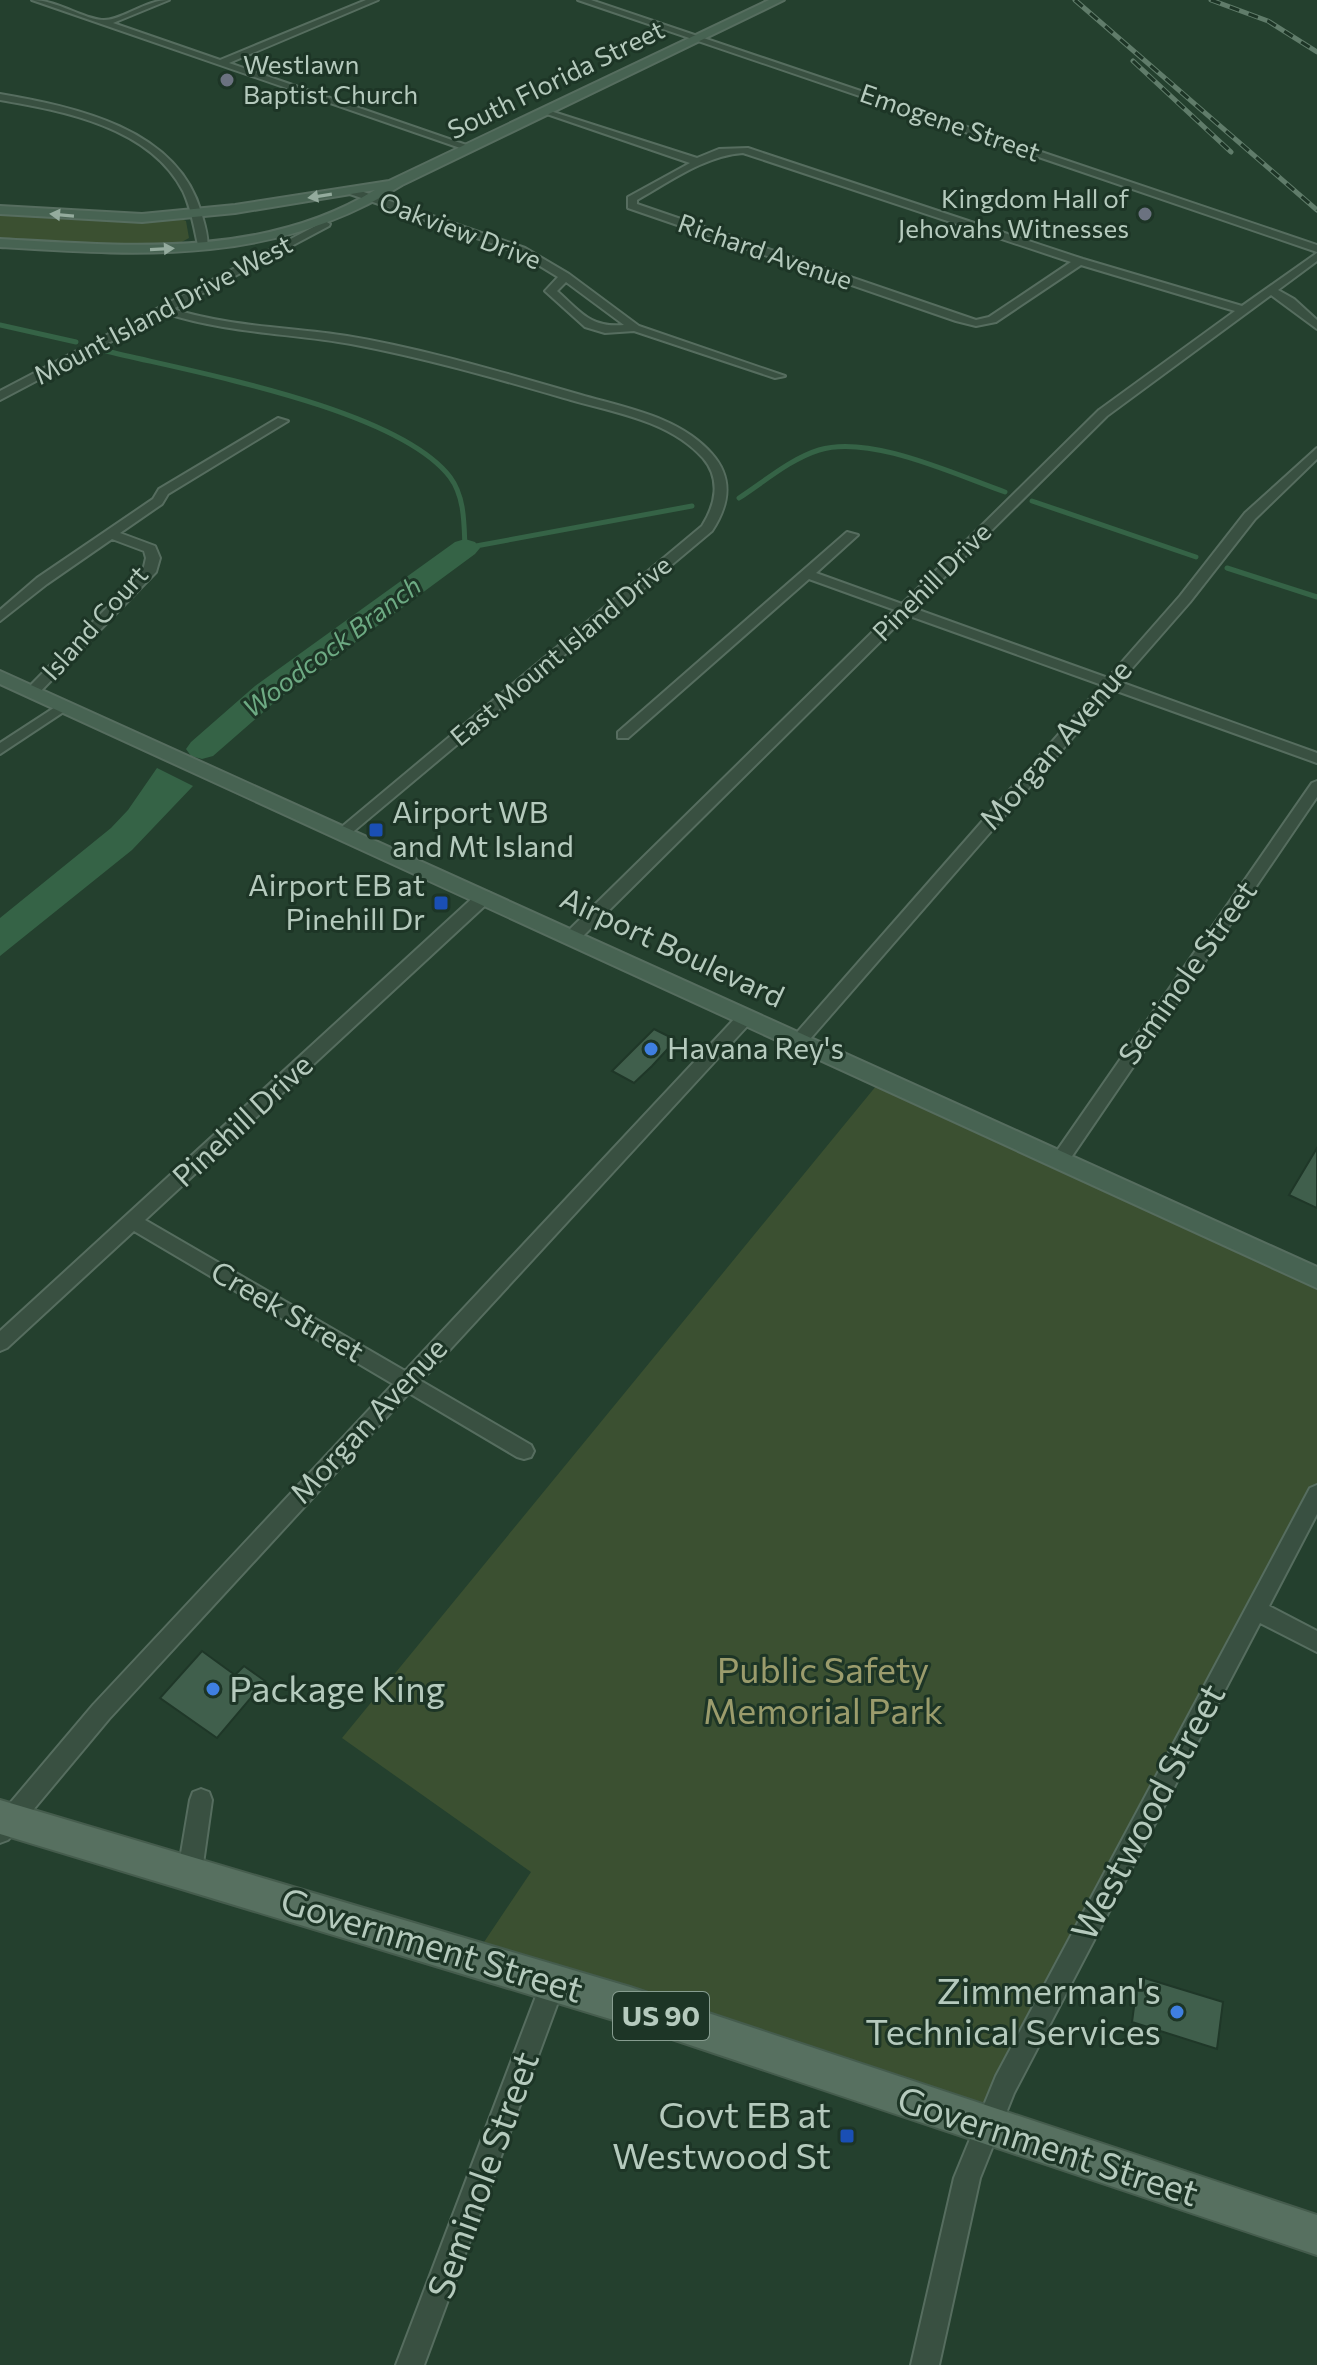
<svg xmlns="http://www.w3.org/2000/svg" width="1317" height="2365" font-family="Commissioner,sans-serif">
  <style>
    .green { fill: #3b5031 }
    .water { fill: #356346 }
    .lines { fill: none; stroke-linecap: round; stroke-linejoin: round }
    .stream { stroke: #356346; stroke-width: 5 }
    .river { fill: #356346; fill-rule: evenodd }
    .building { fill: #405f4c; stroke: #1f3728; stroke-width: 2 }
    .street-casing { stroke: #566d5f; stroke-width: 4 }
    .secondary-casing { stroke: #566d5f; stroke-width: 4 }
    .primary-casing { stroke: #455c4d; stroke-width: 4 }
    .street { fill: #395041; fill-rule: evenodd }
    .secondary { fill: #476352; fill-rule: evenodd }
    .primary { fill: #577060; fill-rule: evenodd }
    .rail-casing { stroke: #607c6a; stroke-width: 5 }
    .rail { stroke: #1d3526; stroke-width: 3; stroke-dasharray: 10; stroke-linecap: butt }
    .oneway { fill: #94ab9d }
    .worship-dot { fill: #6b7280; stroke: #1d3526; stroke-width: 3 }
    .transit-dot { fill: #1a4fb4; stroke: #1d3526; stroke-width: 3 }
    .shop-dot { fill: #3f7fe0; stroke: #1d3526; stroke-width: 3 }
    .labels { text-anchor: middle; stroke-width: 6; stroke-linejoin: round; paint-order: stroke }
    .far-poi-label { font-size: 26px; fill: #b5cabd; stroke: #1d3526; text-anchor: start }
    .far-street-label { font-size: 26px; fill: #b5cabd; stroke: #1d3526 }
    .far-water-label { font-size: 26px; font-style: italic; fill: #6daa83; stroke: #1d3526 }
    .shield { fill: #1d3526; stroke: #879d90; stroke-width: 2 }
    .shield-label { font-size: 28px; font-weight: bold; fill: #b5cabd }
    .street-label { font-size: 30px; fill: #b5cabd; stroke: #1d3526 }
    .poi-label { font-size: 30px; fill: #b5cabd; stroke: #1d3526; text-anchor: start }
    .near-park-label { font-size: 36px; fill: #9b9c6c; stroke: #1d3526 }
    .near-poi-label { font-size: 36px; fill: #b5cabd; stroke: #1d3526; text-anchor: end }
    .near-street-label { font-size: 36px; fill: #b5cabd; stroke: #1d3526 }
  </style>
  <rect width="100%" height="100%" fill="#24402e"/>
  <path class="green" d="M 0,213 L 98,221 L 179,218 L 186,221 L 189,238 L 178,244 L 96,246 L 0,240 Z
    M 881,1080 L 1317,1278 L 1317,1494 L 987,2127 L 474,1957 L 531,1872 L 342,1738 Z"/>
  <path class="water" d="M 157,768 L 193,786 L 132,850 L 0,956 L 0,918 L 111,828 L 128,810 Z"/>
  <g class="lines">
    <path class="stream" d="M 0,325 L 76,342
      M 106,351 C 192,372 397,408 450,477 C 465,497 464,525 465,548 L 692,506
      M 739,498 C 764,482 790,459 819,450 C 870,434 956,475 1005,492
      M 1032,501 L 1196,557
      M 1227,568 L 1317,597"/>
    <path class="river" d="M 465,539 L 475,542 L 480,548 L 475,554 L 277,700 L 213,756 L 202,759 L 191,756 L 186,749 L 191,742 L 255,686 L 455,542 Z"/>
  </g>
  <path class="building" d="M 654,1029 L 676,1040 L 652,1066 L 634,1083 L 612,1071 Z
    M 1317,1148 L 1317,1208 L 1289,1195 Z
    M 202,1651 L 235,1675 L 244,1666 L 265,1681 L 217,1738 L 160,1698 Z
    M 1138,1976 L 1223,2002 L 1217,2049 L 1132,2022 Z"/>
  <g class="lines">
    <defs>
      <path id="street" d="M 32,0 C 57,0 85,20 104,20 C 123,20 145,0 169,0 L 113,23 L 220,60 L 366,0 L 378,0 L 229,63 L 475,148 L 466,150 Z
        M 578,0 L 591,0 L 1317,245 L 1317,252 Z
        M 0,94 C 75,107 177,128 201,212 C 204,223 209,237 207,247 L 198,245 C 194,227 191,208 183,191 C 150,127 64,111 0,100 Z
        M 544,109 L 697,158 L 719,149 L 748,148 L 1083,259 L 1242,306 L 1317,253 L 1317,261 L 1278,290 L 1294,299 L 1317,320 L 1317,329 L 1271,295 L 1107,416 L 913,608 L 1108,678 L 1180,596 L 1245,513 L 1317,448 L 1317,459 L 1255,519 L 1190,602 L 1120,682 L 1317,753 L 1317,763 L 1114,690 L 804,1046 L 792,1046 L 790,1042 L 792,1038 L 1102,685 L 907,615 L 578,941 L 566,941 L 564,937 L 566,933 L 895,610 L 809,579 L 628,738 L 618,738 L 618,732 L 847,532 L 858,535 L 816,573 L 902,604 L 1099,410 L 1235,311 L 1081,265 L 996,322 L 976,326 L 956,321 L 628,208 L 628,197 L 690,163 L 544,113 ZM 743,153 L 1071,262 L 989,317 L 976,320 L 637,204 L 637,200 C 671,181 704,156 743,153 Z
        M 347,189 L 355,189 L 525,248 L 569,274 L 639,326 L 785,376 L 775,378 L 634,331 L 605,333 L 585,327 L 545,291 L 558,277 L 517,252 L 347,193 ZM 566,282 L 624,325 C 590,328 581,312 557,291 Z
        M 325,221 L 330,224 L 329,226 L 173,309 C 230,327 289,327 347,336 C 426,349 504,373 581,395 C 626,408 680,417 712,454 C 734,479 729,505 712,531 L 348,836 L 338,836 L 338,830 L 702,526 C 716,504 721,479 703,458 C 670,421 616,413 571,400 C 498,379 426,358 351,344 C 289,333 226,333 165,313 L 0,400 L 0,391 Z
        M 278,418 L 288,421 L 168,494 L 162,504 L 120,533 L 155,546 L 160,558 L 156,572 L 37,695 L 27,695 L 27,689 L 143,571 L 146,558 L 144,551 L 112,539 L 47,584 L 0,621 L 0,610 L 37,578 L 153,499 L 159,489 Z
        M 63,702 L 68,703 L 68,709 L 0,754 L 0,743 Z
        M 1317,781 L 1317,797 L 1066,1165 L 1054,1165 L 1051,1160 L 1054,1155 L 1312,783 Z
        M 484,892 L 490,893 L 492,897 L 490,901 L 145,1220 L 405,1371 L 739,1014 L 751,1014 L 753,1018 L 751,1022 L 421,1381 L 531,1445 L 534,1451 L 531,1457 L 524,1459 L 517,1457 L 409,1393 L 109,1719 L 8,1840 L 0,1843 L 0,1815 L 93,1705 L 393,1384 L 134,1231 L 7,1348 L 0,1351 L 0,1331 L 478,893 Z
        M 1317,1485 L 1317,1514 L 1269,1606 L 1317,1631 L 1317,1652 L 1260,1623 L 1014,2093 L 980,2178 L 939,2365 L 911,2365 L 954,2178 L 996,2076 L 1310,1488 Z
        M 201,1789 L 209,1792 L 212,1800 L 202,1871 L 198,1879 L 190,1882 L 182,1879 L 178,1871 L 190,1800 L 193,1792 Z
        M 553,1971 L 562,1974 L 565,1983 L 424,2365 L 396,2365 L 541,1983 L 544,1974 Z"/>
      <path id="secondary" d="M 769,0 L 784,0 L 402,185 C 273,265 146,256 0,247 L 0,239 C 125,246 263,259 375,190 L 235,213 L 142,222 L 0,214 L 0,206 L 142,214 L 235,205 L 389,181 Z
        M 0,671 L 1317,1267 L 1317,1288 L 0,684 Z"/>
      <path id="primary" d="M 0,1800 L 630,1987 L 1317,2215 L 1317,2255 L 630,2025 L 0,1834 Z"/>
    </defs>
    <use href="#street" class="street-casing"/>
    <use href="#secondary" class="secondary-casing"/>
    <use href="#primary" class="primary-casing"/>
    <use href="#street" class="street"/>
    <use href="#secondary" class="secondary"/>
    <use href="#primary" class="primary"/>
    <defs>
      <path id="rail" d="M 1075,0 L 1317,210
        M 1211,0 L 1268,21 L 1317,52
        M 1133,61 L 1231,152"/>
    </defs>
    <use href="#rail" class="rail-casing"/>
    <use href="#rail" class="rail"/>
  </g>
  <defs><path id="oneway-solid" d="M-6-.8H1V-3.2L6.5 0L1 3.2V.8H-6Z" transform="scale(2)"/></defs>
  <g class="oneway">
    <use href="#oneway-solid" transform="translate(320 196) rotate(171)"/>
    <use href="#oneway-solid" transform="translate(62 215) rotate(-175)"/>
    <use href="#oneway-solid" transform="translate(162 249) rotate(-3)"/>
  </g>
  <g class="worship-dot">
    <circle cx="227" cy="80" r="8"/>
    <circle cx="1145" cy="214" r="8"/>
  </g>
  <g class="transit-dot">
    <rect x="368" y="822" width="16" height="16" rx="4"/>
    <rect x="433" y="895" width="16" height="16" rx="4"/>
    <rect x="839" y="2128" width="16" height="16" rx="4"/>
  </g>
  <g class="shop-dot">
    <circle cx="651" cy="1049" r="8"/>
    <circle cx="213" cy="1689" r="8"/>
    <circle cx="1177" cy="2012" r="8"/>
  </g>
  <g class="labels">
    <g class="far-poi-label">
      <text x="243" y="74">Westlawn<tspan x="243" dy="30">Baptist Church</tspan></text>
      <text x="1129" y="208" text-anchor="end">Kingdom Hall of<tspan x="1129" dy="30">Jehovahs Witnesses</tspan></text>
    </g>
    <g class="far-street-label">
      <text transform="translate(556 80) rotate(-26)" y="9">South Florida Street</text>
      <text transform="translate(950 123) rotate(19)" y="9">Emogene Street</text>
      <text transform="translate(460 231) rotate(21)" y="9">Oakview Drive</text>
      <text transform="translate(765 252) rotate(19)" y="9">Richard Avenue</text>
      <text transform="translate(163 310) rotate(-28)" y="9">Mount Island Drive West</text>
      <text transform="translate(932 582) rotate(-45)" y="9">Pinehill Drive</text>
      <text transform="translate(95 623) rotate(-48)" y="9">Island Court</text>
      <text transform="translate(561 651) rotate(-40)" y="9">East Mount Island Drive</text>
    </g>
    <g class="far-water-label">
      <text transform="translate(332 647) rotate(-37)" y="9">Woodcock Branch</text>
    </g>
    <rect class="shield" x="613" y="1992" width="96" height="48" rx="6"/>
    <g class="shield-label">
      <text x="661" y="2026">US 90</text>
    </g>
    <g class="street-label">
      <text transform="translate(1056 745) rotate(-49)" y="10">Morgan Avenue</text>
      <text transform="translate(672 948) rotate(25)" y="10">Airport Boulevard</text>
      <text transform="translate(1188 973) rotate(-55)" y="10">Seminole Street</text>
      <text transform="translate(243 1121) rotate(-43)" y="10">Pinehill Drive</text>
      <text transform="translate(287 1312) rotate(30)" y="10">Creek Street</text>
      <text transform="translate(369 1421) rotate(-47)" y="10">Morgan Avenue</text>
    </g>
    <g class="poi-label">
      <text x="392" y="823">Airport WB<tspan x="392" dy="34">and Mt Island</tspan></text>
      <text x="425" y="896" text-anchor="end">Airport EB at<tspan x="425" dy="34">Pinehill Dr</tspan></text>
      <text x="667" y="1059">Havana Rey's</text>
    </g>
    <g class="near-park-label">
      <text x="823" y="1683">Public Safety<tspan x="823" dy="41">Memorial Park</tspan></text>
    </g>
    <g class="near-poi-label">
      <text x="229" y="1702" text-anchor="start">Package King</text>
      <text x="1161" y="2004">Zimmerman's<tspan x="1161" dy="41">Technical Services</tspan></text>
      <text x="831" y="2128">Govt EB at<tspan x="831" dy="41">Westwood St</tspan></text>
    </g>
    <g class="near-street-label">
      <text transform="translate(1148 1812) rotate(-62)" y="13">Westwood Street</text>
      <text transform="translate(432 1945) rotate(17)" y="13">Government Street</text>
      <text transform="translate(1048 2146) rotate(18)" y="13">Government Street</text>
      <text transform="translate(483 2175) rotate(-70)" y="13">Seminole Street</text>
    </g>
  </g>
</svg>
